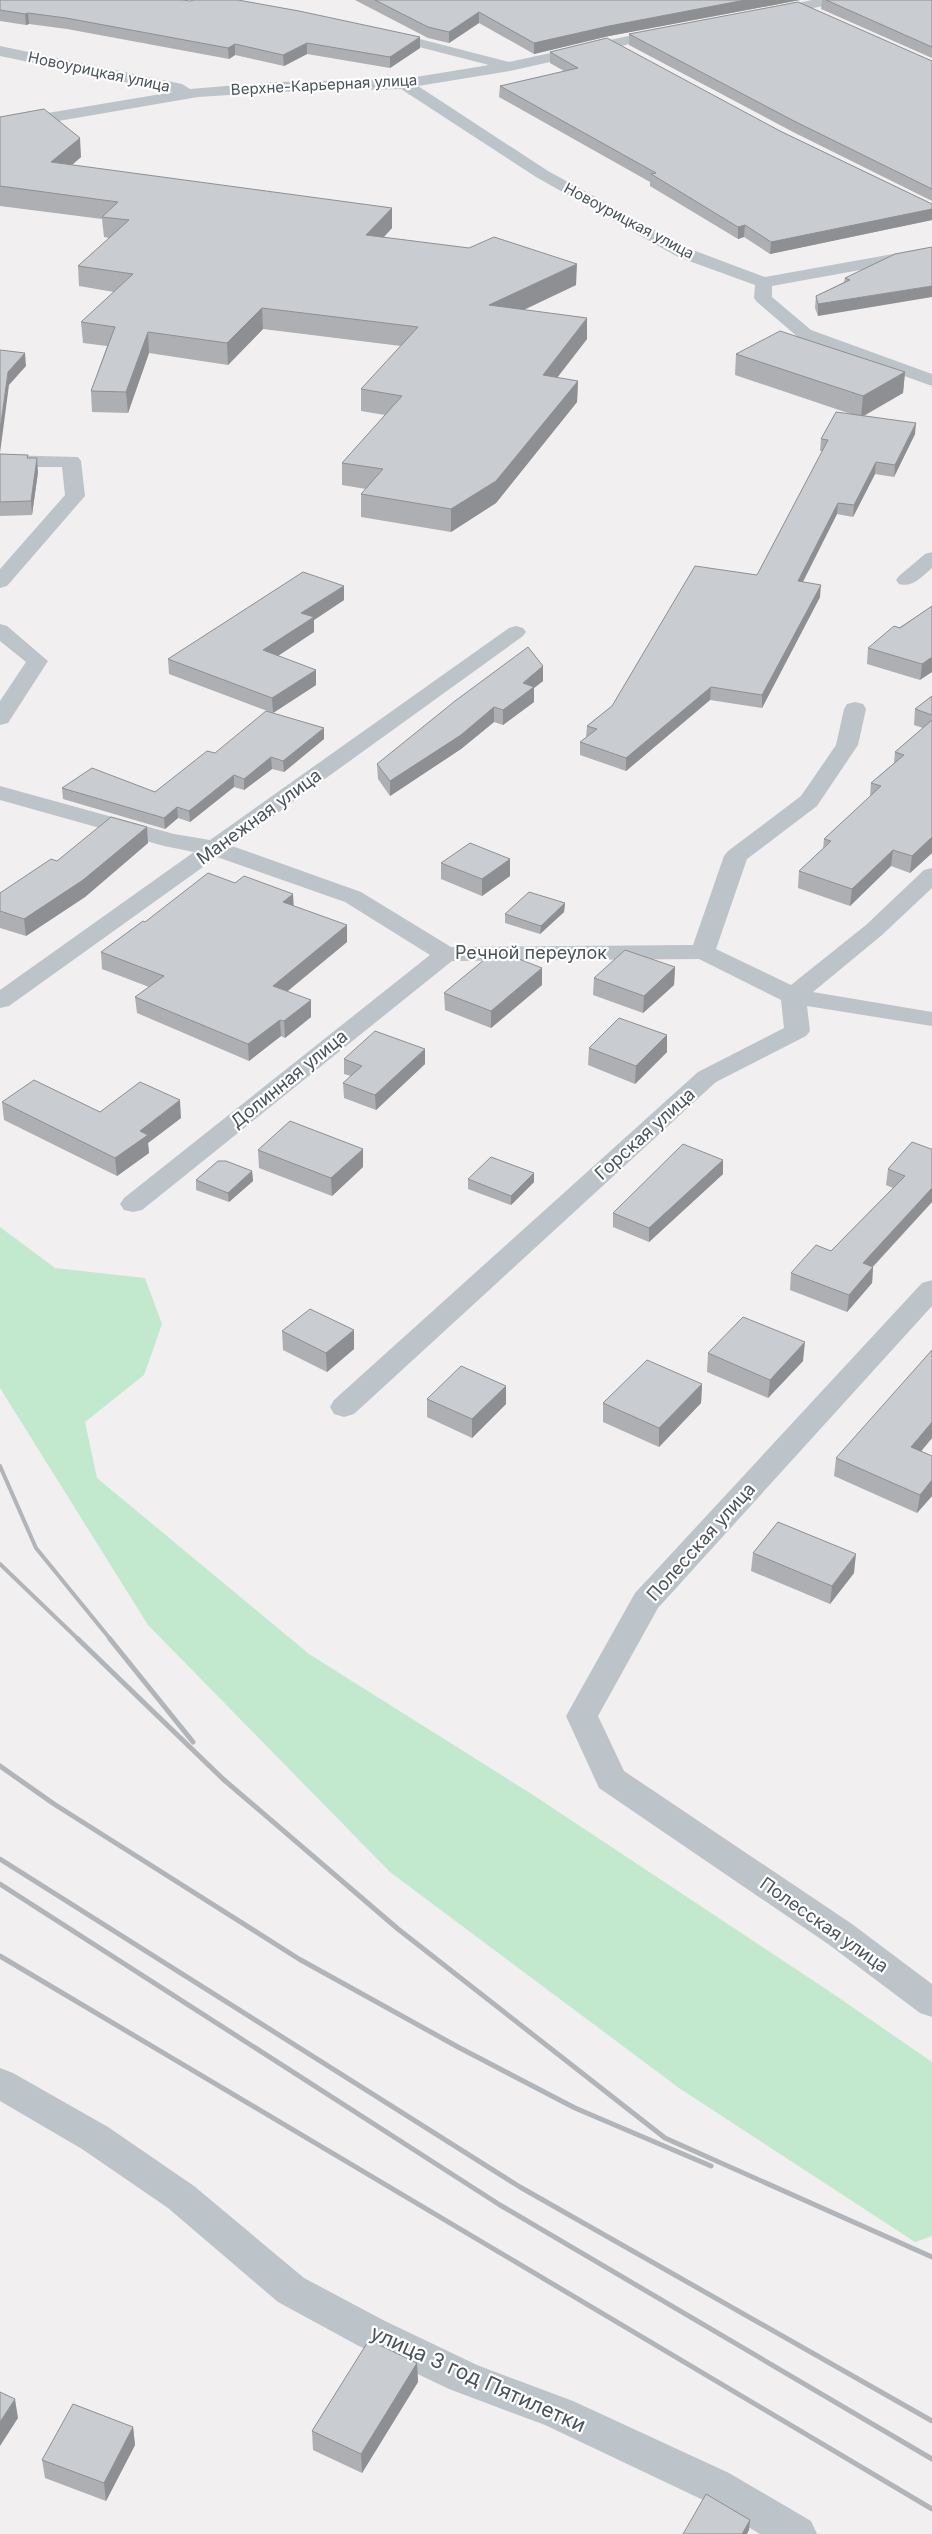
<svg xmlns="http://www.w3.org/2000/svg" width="932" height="2534" font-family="Inter,sans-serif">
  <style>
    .green { fill: #c2e9cd }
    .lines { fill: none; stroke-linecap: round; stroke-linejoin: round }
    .minor { fill: #bcc4c9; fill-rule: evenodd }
    .rail-far1 { stroke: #b1b4b8; stroke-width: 4 }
    .rail { stroke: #b1b4b8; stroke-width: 5 }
    .wall { fill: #adafb3 }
    .shaded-wall { fill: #8d8f92 }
    .building { fill: #c9ccd0; stroke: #8d8f92 }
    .labels { text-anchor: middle; stroke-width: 4.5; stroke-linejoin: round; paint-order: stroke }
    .far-street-label { font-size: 15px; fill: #495359; stroke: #fff }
    .street-label { font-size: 18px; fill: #495359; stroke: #fff }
    .near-street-label { font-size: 21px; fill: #495359; stroke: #fff }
  </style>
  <rect width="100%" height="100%" fill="#f1efef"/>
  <path class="green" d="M 0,1227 L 55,1268 L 145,1278 L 162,1324 L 144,1375 L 85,1422 L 97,1478 L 309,1654 L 530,1793 L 829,1991 L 932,2062 L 932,2236 L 915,2242 L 679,2088 L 390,1872 L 148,1625 L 0,1388 Z"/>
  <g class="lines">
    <path class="minor" d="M 812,0 L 840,0 L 833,4 L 769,17 L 762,13 L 764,10 Z
      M 665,28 L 670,29 L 672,32 L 670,35 L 510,71 L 418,86 L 548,171 L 690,249 L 765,277 L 932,247 L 932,257 L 772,286 L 772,297 L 811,330 L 932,374 L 932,386 L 799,338 L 757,302 L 754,298 L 755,285 L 678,257 L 536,177 L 401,89 L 275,92 L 198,97 L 0,131 L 0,121 L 173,92 L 0,56 L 0,46 L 182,84 L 190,89 L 275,82 L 404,79 L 489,65 L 380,37 L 378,34 L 380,31 L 385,30 L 509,62 Z
      M 0,455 L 78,457 L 81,461 L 85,496 L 7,586 L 0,588 L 0,569 L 65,495 L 62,467 L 0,467 Z
      M 932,552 L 932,568 C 921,577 913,588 899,584 L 896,580 L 899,576 L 925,554 Z
      M 0,624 L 7,626 L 48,661 L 8,723 L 0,725 L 0,701 L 26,662 L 0,641 Z
      M 516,626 L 523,628 L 526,632 L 523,636 L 232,846 L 361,892 L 451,947 L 693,945 L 724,856 L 728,851 L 801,796 L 836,745 L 844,709 L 847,704 L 855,702 L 863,704 L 866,709 L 858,745 L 817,806 L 747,859 L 716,949 L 791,985 L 866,925 L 924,870 L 932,868 L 932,888 L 882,935 L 813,992 L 932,1012 L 932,1026 L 807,1006 L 810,1031 L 806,1036 L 716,1082 L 354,1414 L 344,1417 L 334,1414 L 330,1407 L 334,1400 L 698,1072 L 784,1028 L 781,1000 L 699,959 L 452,961 L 142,1210 L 133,1212 L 124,1210 L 120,1204 L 124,1198 L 430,955 L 345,902 L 217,857 L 9,1006 L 0,1008 L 0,990 L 194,852 L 164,846 L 0,800 L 0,786 L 174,834 L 210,840 L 509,628 Z
      M 932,1280 L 932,1306 L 658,1608 L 598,1716 L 624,1771 L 852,1924 L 932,1984 L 932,2017 L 920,2013 L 828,1944 L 599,1788 L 566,1716 L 635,1593 L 922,1283 Z
      M 0,2068 L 13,2073 L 108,2127 L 194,2186 L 304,2278 L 385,2321 L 477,2365 L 573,2401 L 729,2473 L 811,2521 L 817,2534 L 760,2534 L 701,2499 L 545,2425 L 449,2389 L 357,2345 L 278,2302 L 168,2208 L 82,2149 L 0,2101 Z"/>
    <path class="rail-far1" d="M 0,1466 L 36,1548 L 111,1640
      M 0,1564 L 79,1640"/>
    <path class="rail" d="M 78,1639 L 223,1779 L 398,1929 L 665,2138 L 932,2257
      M 110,1639 L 193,1742
      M 0,1766 L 54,1804 L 299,1959 L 458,2047 L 575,2108 L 711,2166
      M 0,1859 L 520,2187 L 932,2421
      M 0,1884 L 500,2205 L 932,2459
      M 0,1956 L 932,2509"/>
  </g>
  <path class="wall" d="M 0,0 L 420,48 L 390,68 L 307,54 L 284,66 L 235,55 L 229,59 L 67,29 L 29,24 L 26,25 L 0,21 Z
    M 355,0 L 800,0 L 609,36 L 534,54 L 479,23 L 449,43 L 428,38 Z
    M 822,0 L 932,0 L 932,58 L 821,9 Z
    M 629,34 L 932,61 L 932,201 L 793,132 L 629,45 Z
    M 550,52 L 780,131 L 932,204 L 932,220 L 770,254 L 744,237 L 738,239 L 650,186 L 650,182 L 499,97 L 500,86 L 564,71 L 550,63 Z
    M 0,117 L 81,157 L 72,165 L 392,228 L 384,237 L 576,285 L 524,310 L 587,339 L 557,378 L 578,381 L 577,402 L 496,503 L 451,532 L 361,517 L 361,494 L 366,489 L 342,485 L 342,463 L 385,415 L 361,411 L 361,389 L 401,346 L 263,329 L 228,365 L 149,353 L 128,413 L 92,412 L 91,391 L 107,346 L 83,343 L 81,322 L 114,292 L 79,286 L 78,266 L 109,238 L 104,237 L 102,219 L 0,206 Z
    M 932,247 L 818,316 L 815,308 L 816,296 L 844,282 L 845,278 Z
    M 736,354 L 905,372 L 903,393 L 864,416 L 915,434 L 894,477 L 875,474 L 853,517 L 837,514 L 803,582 L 820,597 L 762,708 L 710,700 L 626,771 L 580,755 L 580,742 L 586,738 L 587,726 L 612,706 L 757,575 L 823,451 L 820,451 L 821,439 L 851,414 L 735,375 Z
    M 0,454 L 28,458 L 38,472 L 32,515 L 0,516 Z
    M 344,586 L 344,600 L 314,620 L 314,632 L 278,656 L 316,685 L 273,713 L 169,674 L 168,659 Z
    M 932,606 L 920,680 L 867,664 L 868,648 Z
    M 543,666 L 543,681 L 534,688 L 534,702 L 503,725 L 494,722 L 461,749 L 390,796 L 378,779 L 377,764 Z
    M 932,696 L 932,853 L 910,873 L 891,866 L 850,906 L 798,888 L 799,871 L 823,849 L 824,839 L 870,797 L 871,783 L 894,763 L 895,752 L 923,728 L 914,725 L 915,709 Z
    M 324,739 L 284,772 L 272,769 L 244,790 L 234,787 L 190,822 L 178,818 L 165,829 L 63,799 L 62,788 L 155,792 L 215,753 Z
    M 148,843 L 85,897 L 26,936 L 0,928 L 0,893 L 57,861 Z
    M 441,863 L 510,876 L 482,896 L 441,879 Z
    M 565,903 L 564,912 L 540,934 L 505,923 L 505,914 Z
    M 294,906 L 347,942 L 288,991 L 311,1017 L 285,1038 L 281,1036 L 249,1061 L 137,1013 L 135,997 L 149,987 L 102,969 L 101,952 Z
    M 675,967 L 674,985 L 643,1013 L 593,995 L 594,978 Z
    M 542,968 L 542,985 L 491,1028 L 445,1010 L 444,993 Z
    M 589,1048 L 667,1052 L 635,1084 L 588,1065 Z
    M 344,1059 L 425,1064 L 376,1110 L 344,1098 L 343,1083 L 351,1076 L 344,1074 Z
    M 2,1102 L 100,1112 L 181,1118 L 148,1143 L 149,1153 L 117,1176 L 4,1120 Z
    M 931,1149 L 932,1149 L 932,1202 L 873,1267 L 872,1283 L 847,1312 L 790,1290 L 791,1273 L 831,1251 L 893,1188 L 886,1185 L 888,1169 Z
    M 258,1150 L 363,1167 L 332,1196 L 259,1168 Z
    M 723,1160 L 723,1174 L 649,1242 L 613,1227 L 613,1213 Z
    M 252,1171 L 253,1181 L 229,1202 L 196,1190 L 196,1180 Z
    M 534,1173 L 534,1182 L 511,1205 L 468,1189 L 468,1179 Z
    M 354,1330 L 354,1349 L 327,1372 L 283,1350 L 282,1331 Z
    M 708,1353 L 803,1361 L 768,1398 L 707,1372 Z
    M 702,1384 L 701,1403 L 659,1447 L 603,1422 L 603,1403 Z
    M 506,1386 L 506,1404 L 472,1438 L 427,1417 L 427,1399 Z
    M 932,1438 L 921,1451 L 932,1456 L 932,1496 L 917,1513 L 834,1476 L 836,1458 Z
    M 753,1553 L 854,1573 L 830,1604 L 751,1571 Z
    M 417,2363 L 418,2382 L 362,2473 L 313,2450 L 312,2431 Z
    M 133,2427 L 135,2445 L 106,2501 L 45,2478 L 42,2460 Z"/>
  <path class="shaded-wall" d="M 745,0 L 800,0 L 609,36 L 534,54 L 534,43 L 609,26 Z
    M 479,12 L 479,23 L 449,43 L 449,32 Z
    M 28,13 L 29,24 L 26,25 L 25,14 Z
    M 420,37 L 420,48 L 390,68 L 390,57 Z
    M 307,43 L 307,54 L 284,66 L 283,55 Z
    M 235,44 L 235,55 L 229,59 L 228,48 Z
    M 80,138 L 81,157 L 52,182 L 51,162 Z
    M 392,208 L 392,228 L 367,255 L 366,235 Z
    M 932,209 L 932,220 L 770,254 L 771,242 Z
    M 745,225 L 744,237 L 738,239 L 738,227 Z
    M 577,264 L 576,285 L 489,326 L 489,305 Z
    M 932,286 L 932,297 L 818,316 L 818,304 Z
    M 262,308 L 263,329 L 228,365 L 227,343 Z
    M 587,318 L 587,339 L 542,397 L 543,375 Z
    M 148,332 L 149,353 L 128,413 L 126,392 Z
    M 25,353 L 26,366 L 9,385 L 0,453 L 0,430 L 8,372 Z
    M 905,372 L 903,393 L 861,417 L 863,396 Z
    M 578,381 L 577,402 L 496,503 L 451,532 L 451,509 Z
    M 916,423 L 915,434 L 894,477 L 895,465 Z
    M 37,458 L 38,472 L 32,515 L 31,501 Z
    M 876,462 L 875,474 L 853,517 L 854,505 Z
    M 838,503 L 837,514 L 797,593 L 798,581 Z
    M 821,585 L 820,597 L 762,708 L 762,695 Z
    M 344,586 L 344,600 L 314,620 L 314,632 L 264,665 L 263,650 L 301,613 Z
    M 932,657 L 932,672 L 920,680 L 922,664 Z
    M 543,666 L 543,681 L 534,688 L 534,702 L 503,725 L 503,710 L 523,683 Z
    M 316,670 L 316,685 L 273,713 L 272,698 Z
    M 711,687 L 710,700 L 626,771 L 626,758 Z
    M 494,707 L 494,722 L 461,749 L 390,796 L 390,781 Z
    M 324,728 L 324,739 L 284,772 L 283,761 Z
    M 271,757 L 272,769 L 244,790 L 244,779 Z
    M 234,775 L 234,787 L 190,822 L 189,811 Z
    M 177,807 L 178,818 L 165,829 L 164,818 Z
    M 147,827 L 148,843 L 85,897 L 26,936 L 24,919 Z
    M 932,837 L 932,853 L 910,873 L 912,856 Z
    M 893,850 L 891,866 L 850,906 L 852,889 Z
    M 510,859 L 510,876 L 482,896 L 482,879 Z
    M 293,894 L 294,910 L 283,902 Z
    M 565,903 L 564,912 L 540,934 L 541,926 Z
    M 347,925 L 347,942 L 274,1002 L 273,986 Z
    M 675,967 L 674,985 L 643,1013 L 644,996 Z
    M 542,968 L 542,985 L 491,1028 L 491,1011 Z
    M 311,1000 L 311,1017 L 285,1038 L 284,1021 Z
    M 280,1020 L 281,1036 L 249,1061 L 248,1044 Z
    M 667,1035 L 667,1052 L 635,1084 L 636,1066 Z
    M 425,1049 L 425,1064 L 376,1110 L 375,1095 Z
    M 180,1100 L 181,1118 L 148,1143 L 149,1153 L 117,1176 L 115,1158 L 140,1131 Z
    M 363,1149 L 363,1167 L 332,1196 L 331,1178 Z
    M 723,1160 L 723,1174 L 649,1242 L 649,1228 Z
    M 252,1171 L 253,1181 L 229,1202 L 228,1193 Z
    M 534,1173 L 534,1182 L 511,1205 L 511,1196 Z
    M 932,1188 L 932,1202 L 861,1279 L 863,1263 Z
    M 873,1267 L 872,1283 L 847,1312 L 849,1295 Z
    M 354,1330 L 354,1349 L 327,1372 L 326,1353 Z
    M 805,1342 L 803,1361 L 768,1398 L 770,1380 Z
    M 702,1384 L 701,1403 L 659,1447 L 659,1428 Z
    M 506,1386 L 506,1404 L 472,1438 L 472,1419 Z
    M 932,1422 L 932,1438 L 909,1466 L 911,1447 Z
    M 932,1480 L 932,1496 L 917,1513 L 920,1495 Z
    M 856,1554 L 854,1573 L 830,1604 L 832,1586 Z
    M 417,2363 L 418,2382 L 362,2473 L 361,2454 Z
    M 15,2399 L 18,2418 L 0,2446 L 0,2422 Z
    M 133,2427 L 135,2445 L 106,2501 L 104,2483 Z
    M 750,2520 L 749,2530 L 747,2534 L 742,2534 Z"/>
  <path class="building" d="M 0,0 L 182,0 L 190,1 L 194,0 L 238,0 L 299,11 L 420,37 L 390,57 L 307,43 L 283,55 L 235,44 L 228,48 L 66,18 L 28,13 L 25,14 L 0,10 Z
    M 375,0 L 745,0 L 609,26 L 534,43 L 479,12 L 449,32 L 428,27 Z
    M 826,0 L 932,0 L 932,47 Z
    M 798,2 L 932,61 L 932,189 L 794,121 L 629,34 Z
    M 607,38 L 780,131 L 932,204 L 932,209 L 771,242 L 745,225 L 738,227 L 651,174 L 656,173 L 500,86 L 578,68 L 550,52 Z
    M 44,109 L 80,138 L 51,162 L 392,208 L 366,235 L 469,248 L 494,237 L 577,264 L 489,305 L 587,318 L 543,375 L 578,381 L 496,481 L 451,509 L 361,494 L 383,469 L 342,463 L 402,396 L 361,389 L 418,327 L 262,308 L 227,343 L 148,332 L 126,392 L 91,391 L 115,327 L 81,322 L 133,274 L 78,266 L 129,220 L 102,217 L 118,202 L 0,186 L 0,117 Z
    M 932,247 L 932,286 L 818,304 L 816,296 L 850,280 L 845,278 L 895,254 Z
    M 780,331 L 905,372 L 863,396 L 736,354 Z
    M 0,350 L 25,353 L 8,372 L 0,430 Z
    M 836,412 L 916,423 L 895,465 L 876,462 L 854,505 L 838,503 L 798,581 L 821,585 L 762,695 L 711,687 L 626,758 L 580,742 L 597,729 L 587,726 L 612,706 L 695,566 L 757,575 L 828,440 L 821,439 Z
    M 0,454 L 28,455 L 27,458 L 37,458 L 31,501 L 0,502 Z
    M 303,572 L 344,586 L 301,613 L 314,617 L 263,650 L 316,670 L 272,698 L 168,659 Z
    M 932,606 L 932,657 L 922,664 L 868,648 L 894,626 L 900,628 Z
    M 528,647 L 543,666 L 523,683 L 534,687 L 503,710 L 494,707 L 461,735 L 390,781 L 377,764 L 455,701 Z
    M 932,696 L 932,715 L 915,709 Z
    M 266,711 L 324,728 L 283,761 L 271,757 L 244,779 L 234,775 L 189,811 L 177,807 L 164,818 L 62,788 L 92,768 L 155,792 L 207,751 L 215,753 Z
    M 932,720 L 932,837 L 912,856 L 893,850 L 852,889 L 799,871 L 831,841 L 824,839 L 881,786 L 871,783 L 904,755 L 895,752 Z
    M 111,817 L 147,827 L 83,880 L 24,919 L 0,911 L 0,893 L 51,859 L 57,861 Z
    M 470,843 L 510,859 L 482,879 L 441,863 Z
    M 208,873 L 235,883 L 244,876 L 293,894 L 283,902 L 347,925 L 273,986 L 311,1000 L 284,1021 L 280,1020 L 248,1044 L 135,997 L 164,976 L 101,952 L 143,921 L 145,922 Z
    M 529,892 L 565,903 L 541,926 L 505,914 Z
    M 496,950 L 542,968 L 491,1011 L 444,993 Z
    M 625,950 L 675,967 L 644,996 L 594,978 Z
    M 619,1018 L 667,1035 L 636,1066 L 589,1048 Z
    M 375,1031 L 425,1049 L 375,1095 L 343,1083 L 362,1066 L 344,1059 Z
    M 34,1080 L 100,1112 L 140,1082 L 180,1100 L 140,1131 L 148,1135 L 115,1158 L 2,1102 Z
    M 290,1121 L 363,1149 L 331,1178 L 258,1150 Z
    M 912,1142 L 931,1149 L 932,1149 L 932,1188 L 863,1263 L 873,1267 L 849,1295 L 791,1273 L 816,1245 L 831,1251 L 905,1176 L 888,1169 Z
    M 683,1144 L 723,1160 L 649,1228 L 613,1213 Z
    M 491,1157 L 534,1173 L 511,1196 L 468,1179 Z
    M 218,1161 L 226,1161 L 252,1171 L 228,1193 L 196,1180 Z
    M 310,1309 L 354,1330 L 326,1353 L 282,1331 Z
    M 743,1317 L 805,1342 L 770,1380 L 708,1353 Z
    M 932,1350 L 932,1422 L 911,1447 L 932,1456 L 932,1480 L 920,1495 L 836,1458 Z
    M 647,1360 L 702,1384 L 659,1428 L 603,1403 Z
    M 461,1366 L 506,1386 L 472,1419 L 427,1399 Z
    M 778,1522 L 856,1554 L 832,1586 L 753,1553 Z
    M 369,2340 L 417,2363 L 361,2454 L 312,2431 Z
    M 0,2392 L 15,2399 L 0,2422 Z
    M 73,2404 L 133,2427 L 104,2483 L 42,2460 Z
    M 706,2494 L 750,2520 L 742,2534 L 683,2534 Z"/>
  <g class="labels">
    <g class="far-street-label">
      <text transform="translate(99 72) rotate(12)" y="5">Новоурицкая улица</text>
      <text transform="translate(324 85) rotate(-3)" y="5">Верхне-Карьерная улица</text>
      <text transform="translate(629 221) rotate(28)" y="5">Новоурицкая улица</text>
    </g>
    <g class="street-label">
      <text transform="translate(259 817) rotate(-36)" y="6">Манежная улица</text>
      <text x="531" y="959">Речной переулок</text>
      <text transform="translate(289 1079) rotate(-39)" y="6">Долинная улица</text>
      <text transform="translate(645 1134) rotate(-42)" y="6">Горская улица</text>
      <text transform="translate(701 1542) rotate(-48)" y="6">Полесская улица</text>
      <text transform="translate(824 1925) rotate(35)" y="6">Полесская улица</text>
    </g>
    <g class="near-street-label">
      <text transform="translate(478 2379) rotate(24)" y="7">улица 3 год Пятилетки</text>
    </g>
  </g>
</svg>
